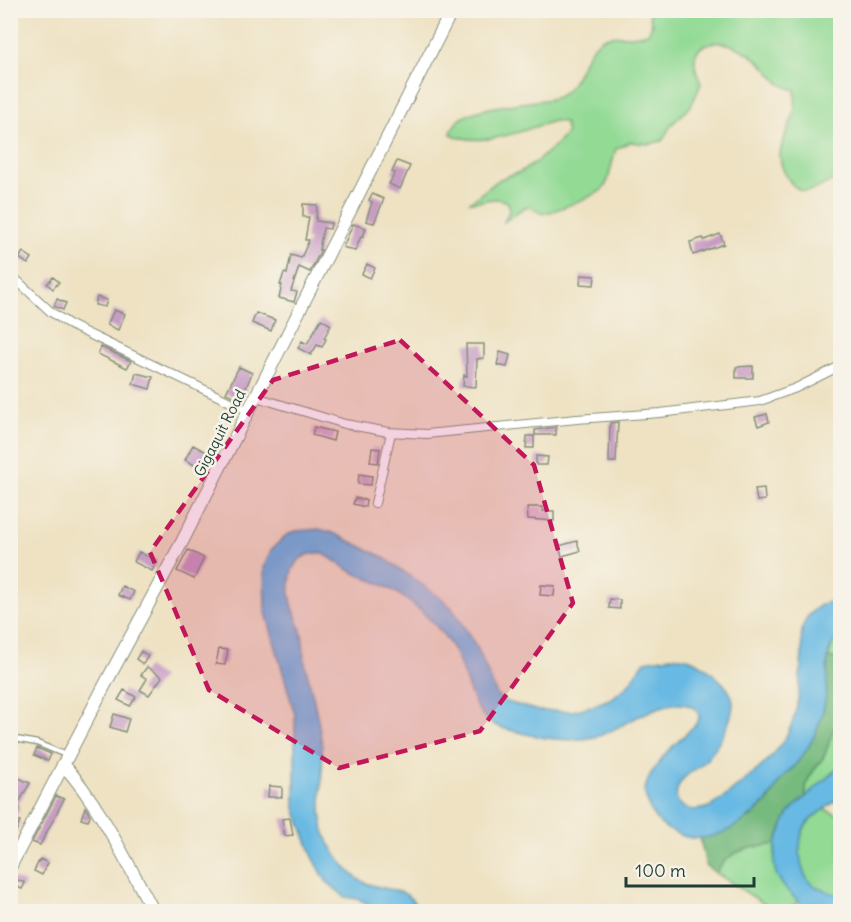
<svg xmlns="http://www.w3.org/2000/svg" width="851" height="922" font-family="Delius,sans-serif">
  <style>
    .green { fill: #93da95; stroke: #598c64; stroke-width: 1.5 }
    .forest { fill: #76ba7e; stroke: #4a7c59; stroke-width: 1.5 }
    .water { fill: #68b9e3; stroke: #447b8c; stroke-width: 1.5 }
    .building { fill: #c79bc4 }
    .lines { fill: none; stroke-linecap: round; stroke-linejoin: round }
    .lane-casing { stroke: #86907c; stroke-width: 7 }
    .street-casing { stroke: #86907c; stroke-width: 10 }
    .secondary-casing { stroke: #86907c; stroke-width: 14 }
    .lane { stroke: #fff; stroke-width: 4.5 }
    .street { stroke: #fff; stroke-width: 8 }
    .secondary { stroke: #fff; stroke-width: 12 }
    .marked { fill: #c2185b; fill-opacity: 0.2; stroke: #c2185b; stroke-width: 4.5; stroke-dasharray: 12 8; stroke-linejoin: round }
    .labels { text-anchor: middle; stroke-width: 5; stroke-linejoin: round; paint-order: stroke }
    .street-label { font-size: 15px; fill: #1f3d34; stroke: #f7f3e8 }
  </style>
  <rect width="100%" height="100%" fill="#f7f3e8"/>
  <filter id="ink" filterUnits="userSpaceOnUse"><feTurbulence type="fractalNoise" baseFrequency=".0167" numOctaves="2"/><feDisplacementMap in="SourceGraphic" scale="12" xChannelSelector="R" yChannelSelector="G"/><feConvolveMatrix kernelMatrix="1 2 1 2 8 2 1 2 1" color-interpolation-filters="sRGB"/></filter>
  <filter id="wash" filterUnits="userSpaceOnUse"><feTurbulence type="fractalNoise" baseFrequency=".008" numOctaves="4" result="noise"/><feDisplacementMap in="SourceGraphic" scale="24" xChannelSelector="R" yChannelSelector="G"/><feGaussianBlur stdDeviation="1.35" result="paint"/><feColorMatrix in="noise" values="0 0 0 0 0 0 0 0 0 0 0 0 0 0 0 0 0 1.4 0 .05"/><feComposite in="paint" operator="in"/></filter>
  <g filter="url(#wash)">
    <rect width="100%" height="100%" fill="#eee2c3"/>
    <path class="green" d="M 646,11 L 840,11 L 840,177 C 828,181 818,191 807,191 C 800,192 795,187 791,183 C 767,151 789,140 795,108 C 796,103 795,95 795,90 C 791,88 785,87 782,85 C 775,80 771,73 766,68 C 752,53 723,35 703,46 C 689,54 696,72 701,84 L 691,106 L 671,125 L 662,141 L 649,144 L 630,142 L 616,149 C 611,161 611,180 603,189 C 598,194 548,215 542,213 C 537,212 533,209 530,206 L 523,208 L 504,222 L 509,211 L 509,204 C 498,194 484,202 470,202 L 500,179 L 520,172 L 534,164 L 561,140 L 567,132 L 564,122 L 554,121 C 522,130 483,149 451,134 C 454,103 531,105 554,98 C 578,90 580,56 599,41 C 609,33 619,36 630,36 C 636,36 642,34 648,33 L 652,25 L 649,12 Z
      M 840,636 L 840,659 L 828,658 L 833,642 Z
      M 840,726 L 840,766 L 806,798 C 804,776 814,773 824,756 C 828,747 830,737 834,729 Z
      M 824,809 L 838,815 L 840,819 L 840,895 C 833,894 824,893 818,889 C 813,886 807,881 804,875 C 798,865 798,840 804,829 C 808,821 817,814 824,809 Z
      M 776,844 C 771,870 779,884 799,900 L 788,911 L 775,911 L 716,873 C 727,849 753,847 776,844 Z"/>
    <path class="forest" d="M 828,658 L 840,659 L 840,726 L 834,729 C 830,738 828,747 824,756 C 814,773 804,776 806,798 C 787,813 783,822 776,844 C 753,847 727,849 716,873 L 706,866 L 700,838 L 723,832 L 751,817 L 769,800 L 782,777 L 795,766 L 806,750 L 822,715 L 827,683 Z"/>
    <path class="water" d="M 319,529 L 333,533 L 383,557 L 441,598 L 453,609 L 478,649 L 497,695 L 507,702 L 539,711 L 573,711 L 592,706 L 612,698 L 627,686 L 645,661 C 674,656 689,651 712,673 C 720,680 728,687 732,697 C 738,715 714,754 701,765 C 693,772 686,773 680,783 C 668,805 689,815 709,807 C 719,803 729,793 738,786 C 769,762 793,740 798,699 C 800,684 801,668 802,653 C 802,645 800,634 803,626 C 809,609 823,602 840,599 L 840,636 C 824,647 828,669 827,686 C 826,698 824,710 820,722 C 815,737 806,753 795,765 C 791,770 786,773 782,778 C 776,785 773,795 767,801 C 748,821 713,846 683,836 C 657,827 651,817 644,791 L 650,775 L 665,754 L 695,725 L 699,718 L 698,711 C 672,688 626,727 601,735 C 596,737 589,738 583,739 C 555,742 529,735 502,728 C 469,718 468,675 453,649 C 439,624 409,598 383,585 C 372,580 360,576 349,570 C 340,565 332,558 322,553 C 303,552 291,563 290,582 C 288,600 296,614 301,631 C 304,641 303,652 305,663 C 311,691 320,719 322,748 C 325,778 314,815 329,843 C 337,857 351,877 366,883 C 389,893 407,884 419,911 L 384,911 L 358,899 L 345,897 L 326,881 L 313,857 L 295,809 L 295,715 L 265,609 L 264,567 L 271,550 L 285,536 L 295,531 Z
      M 840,766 L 840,797 C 829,808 812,814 804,828 C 800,835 800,844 800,852 C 802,883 812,888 840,895 L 840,911 L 813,911 L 803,906 L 784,887 L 776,874 L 774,864 L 776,844 L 786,818 L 791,810 Z"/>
    <g id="blocks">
      <path class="building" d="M 397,161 L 410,166 L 400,189 L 389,184 L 395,173 L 392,172 Z
        M 372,194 L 384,199 L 374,223 L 366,221 L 372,202 L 369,200 Z
        M 303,204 L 317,205 L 316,221 L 331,223 L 330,229 L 323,228 L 319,250 L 321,250 L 310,272 L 299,267 L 291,291 L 297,292 L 294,302 L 279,298 L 282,285 L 280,285 L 284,273 L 287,274 L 291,255 L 301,258 L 309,240 L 305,240 L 309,217 L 303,217 Z
        M 353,224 L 366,228 L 363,237 L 361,236 L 355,251 L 343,247 Z
        M 720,234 L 724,244 L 693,255 L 690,242 L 703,238 L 704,240 Z
        M 23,252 L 32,258 L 28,264 L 19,258 Z
        M 367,264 L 375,268 L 370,278 L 362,274 Z
        M 581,275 L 595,276 L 594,285 L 580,284 Z
        M 53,277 L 59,282 L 53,289 L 47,284 Z
        M 97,297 L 107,300 L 105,307 L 95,305 Z
        M 57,299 L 66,303 L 63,310 L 54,306 Z
        M 114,310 L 125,314 L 118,330 L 107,325 Z
        M 256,313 L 275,320 L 271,331 L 252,323 Z
        M 321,319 L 331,325 L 324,338 L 326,339 L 322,347 L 317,345 L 311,355 L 298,348 L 302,341 L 307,344 Z
        M 466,344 L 484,344 L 484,358 L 477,359 L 476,387 L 463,386 L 464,375 L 467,376 Z
        M 101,347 L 131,361 L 127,368 L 98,354 Z
        M 500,352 L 510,355 L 507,367 L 497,365 Z
        M 753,366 L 753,378 L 736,378 L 736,367 Z
        M 239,367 L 252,373 L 241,400 L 226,393 Z
        M 136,373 L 153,377 L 150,389 L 133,384 Z
        M 767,414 L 769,422 L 758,426 L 755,417 Z
        M 618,422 L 616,462 L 609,462 L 610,423 Z
        M 314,427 L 335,432 L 333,441 L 312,435 Z
        M 556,427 L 556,435 L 535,435 L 535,430 Z
        M 527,436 L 534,436 L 534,448 L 526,448 Z
        M 193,445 L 208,453 L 200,468 L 185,460 Z
        M 372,448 L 380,449 L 378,463 L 370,462 Z
        M 536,456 L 548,457 L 547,465 L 536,465 Z
        M 359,474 L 372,476 L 371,485 L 358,484 Z
        M 764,488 L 765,500 L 757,501 L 755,489 Z
        M 355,498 L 366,500 L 365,507 L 353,504 Z
        M 527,507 L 543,507 L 543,511 L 554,511 L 554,521 L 528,519 Z
        M 577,541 L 580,551 L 562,556 L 559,546 Z
        M 188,550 L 204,558 L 194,579 L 177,571 Z
        M 139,552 L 157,561 L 152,571 L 134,562 Z
        M 541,585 L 555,586 L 554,596 L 540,595 Z
        M 122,586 L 134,592 L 130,600 L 118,595 Z
        M 610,599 L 620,600 L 620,609 L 609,608 Z
        M 219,649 L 228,650 L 225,665 L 216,664 Z
        M 141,651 L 148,656 L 143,664 L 136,659 Z
        M 147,667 L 162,677 L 149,695 L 140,690 L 147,679 L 141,675 Z
        M 124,690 L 136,697 L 130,706 L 118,700 Z
        M 114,714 L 129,719 L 125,732 L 110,727 Z
        M 37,748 L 51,754 L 48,761 L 34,755 Z
        M 10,774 L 30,783 L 17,806 L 20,808 L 14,819 L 20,821 L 16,831 L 10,828 Z
        M 269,786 L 282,787 L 282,797 L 268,797 Z
        M 56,796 L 64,799 L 40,845 L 32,842 Z
        M 85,807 L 90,815 L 88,821 L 81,819 Z
        M 290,818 L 293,835 L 285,836 L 282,819 Z
        M 40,859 L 48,863 L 42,875 L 34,871 Z
        M 10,877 L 25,883 L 22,889 L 10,884 Z"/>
    </g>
  </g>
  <g filter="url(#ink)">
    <use href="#blocks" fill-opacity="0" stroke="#86907c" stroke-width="1.5"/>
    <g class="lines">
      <defs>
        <path id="lane" d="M 10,738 L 37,743 L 68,756"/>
        <path id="street" d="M 10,274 L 51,312 L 72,326 L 249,411
          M 256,397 L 345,424 L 388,432 L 427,434 L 577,419 L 660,413 L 760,401 L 796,388 L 840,366
          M 375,503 L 391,433"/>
        <path id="secondary" d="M 63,764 C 101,807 126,861 154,912
          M 10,867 L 109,677 L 183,540 L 452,10"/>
      </defs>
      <use href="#lane" class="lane-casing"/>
      <use href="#street" class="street-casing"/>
      <use href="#secondary" class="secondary-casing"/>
      <use href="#lane" class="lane"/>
      <use href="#street" class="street"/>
      <use href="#secondary" class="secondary"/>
    </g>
  </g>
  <path class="marked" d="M 400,340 L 534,465 L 573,603 L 480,731 L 339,768 L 209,690 L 150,552 L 273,380 Z"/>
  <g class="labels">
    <g class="street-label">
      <text transform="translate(220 433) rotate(-63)" y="5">Gigaquit Road</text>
    </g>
  </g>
  <rect width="851" height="922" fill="none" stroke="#f7f3e8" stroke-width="36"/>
  <path d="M626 877v9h128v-9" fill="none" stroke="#1f3d34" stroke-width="3"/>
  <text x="635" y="877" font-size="18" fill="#1f3d34" stroke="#f7f3e8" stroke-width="4.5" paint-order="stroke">100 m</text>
</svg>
